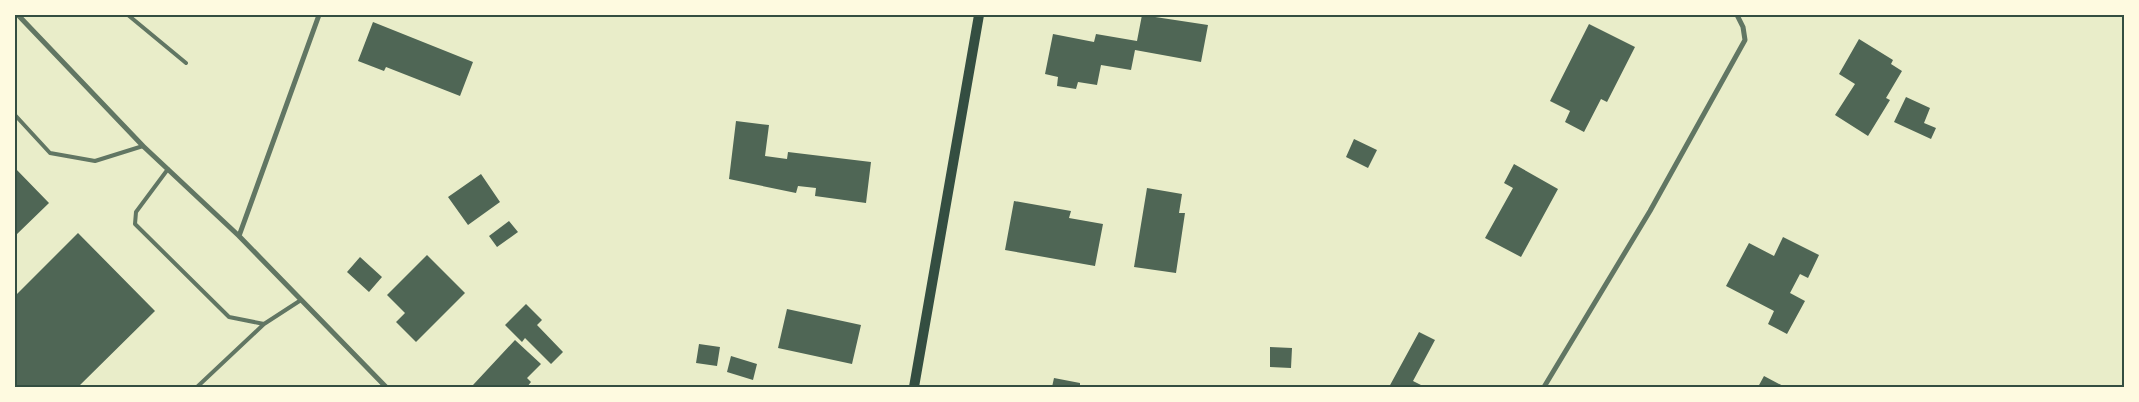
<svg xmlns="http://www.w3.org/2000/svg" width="2139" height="402" font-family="'Exo 2',sans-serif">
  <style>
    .building { fill: #4f6655 }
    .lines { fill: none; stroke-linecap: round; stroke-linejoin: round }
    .service { stroke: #617663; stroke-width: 4 }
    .minor { stroke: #617663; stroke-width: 5 }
    .secondary { stroke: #344e41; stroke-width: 10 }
    .neatline { fill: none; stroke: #344e41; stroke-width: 2 }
  </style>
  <rect width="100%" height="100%" fill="#e9edc9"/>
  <path class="building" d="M 1142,15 L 1208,25 L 1201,62 L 1135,50 L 1131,70 L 1101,65 L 1097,85 L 1078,82 L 1076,89 L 1057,86 L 1058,77 L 1045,74 L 1053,34 L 1094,42 L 1096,34 L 1137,41 Z
    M 373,22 L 473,62 L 460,96 L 386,67 L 384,71 L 358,61 Z
    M 1589,24 L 1635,47 L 1607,102 L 1601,99 L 1584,132 L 1565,122 L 1570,111 L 1550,101 Z
    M 1859,39 L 1893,60 L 1891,64 L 1902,71 L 1886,98 L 1890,100 L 1868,136 L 1835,115 L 1855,84 L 1839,74 Z
    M 1906,97 L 1930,108 L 1924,123 L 1936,128 L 1931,139 L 1894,122 Z
    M 736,121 L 769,125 L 765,156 L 787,159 L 788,152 L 871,162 L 866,203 L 815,196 L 816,188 L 798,186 L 796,193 L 729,179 Z
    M 1354,139 L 1377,150 L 1368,168 L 1346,157 Z
    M 1514,164 L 1558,189 L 1521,257 L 1485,238 L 1513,188 L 1504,183 Z
    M 15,168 L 49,203 L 15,236 Z
    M 481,174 L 500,202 L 468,225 L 448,197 Z
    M 1147,188 L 1182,194 L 1179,213 L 1185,213 L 1176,273 L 1134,267 Z
    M 1014,201 L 1071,211 L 1069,218 L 1103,224 L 1095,266 L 1005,250 Z
    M 509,221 L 518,232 L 497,247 L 489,236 Z
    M 78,233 L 155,311 L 78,387 L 15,387 L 15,296 Z
    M 1783,237 L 1819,255 L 1808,278 L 1800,274 L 1790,293 L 1805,301 L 1787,334 L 1768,324 L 1774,311 L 1726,286 L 1749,243 L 1774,256 Z
    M 427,255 L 465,293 L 416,342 L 396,322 L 405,313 L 387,295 Z
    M 360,257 L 382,277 L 369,292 L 347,272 Z
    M 526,304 L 542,320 L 537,325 L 563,352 L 551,364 L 525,338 L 522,342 L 505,325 Z
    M 787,309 L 861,325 L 852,364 L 778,348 Z
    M 1419,332 L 1435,340 L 1413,381 L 1425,387 L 1389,387 Z
    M 515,340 L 541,364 L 527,378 L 531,382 L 527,387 L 475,387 L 473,385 Z
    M 699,344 L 720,347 L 717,366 L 696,363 Z
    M 1270,347 L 1292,348 L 1291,368 L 1270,367 Z
    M 731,356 L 757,364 L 753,380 L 727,372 Z
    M 1764,376 L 1785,387 L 1758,387 Z
    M 1054,378 L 1080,383 L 1080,387 L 1052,387 Z"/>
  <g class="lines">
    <path class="service" d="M 128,15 L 186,63
      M 15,115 L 50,153 L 95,161 L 143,146
      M 168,169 L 136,212 L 135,224 L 229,317 L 264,324 L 301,300
      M 197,387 L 264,324"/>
    <path class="minor" d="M 18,15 L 143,146 L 239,236 L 386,387
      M 239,236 L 319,15
      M 1544,387 L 1650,211 L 1745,40 L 1743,27 L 1737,15"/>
    <path class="secondary" d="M 914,387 L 979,15"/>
  </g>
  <rect width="2139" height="402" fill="none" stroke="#fefae0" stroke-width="32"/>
  <rect x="16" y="16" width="2107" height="370" class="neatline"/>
</svg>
